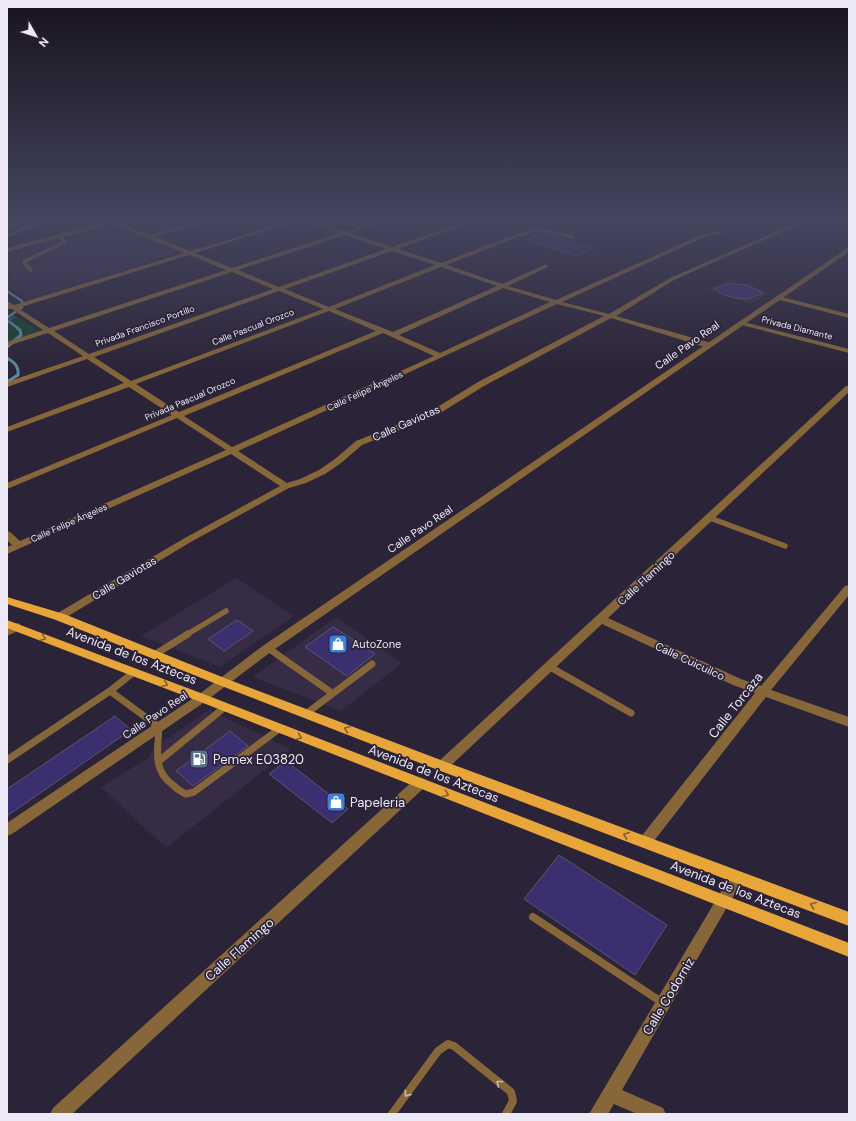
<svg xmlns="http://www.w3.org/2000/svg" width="856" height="1121" font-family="'DM Sans',sans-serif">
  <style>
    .built { fill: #372c46 }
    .green { fill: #17412e }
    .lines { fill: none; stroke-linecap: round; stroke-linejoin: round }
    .stream-far1 { stroke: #598ca6; stroke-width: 2.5 }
    .stream { stroke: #598ca6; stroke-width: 3 }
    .building { fill: #3b2f70; stroke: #57556d }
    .path { stroke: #716a7c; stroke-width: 1.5; stroke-dasharray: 2.5 1; stroke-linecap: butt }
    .service-far3 { stroke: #876739; stroke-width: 3.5 }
    .service-far2 { stroke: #876739; stroke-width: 5.5 }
    .service-far1 { stroke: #876739; stroke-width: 7 }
    .service { stroke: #876739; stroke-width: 8 }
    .minor { fill: #876739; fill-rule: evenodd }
    .tertiary { fill: #876739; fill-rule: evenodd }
    .primary { fill: #e8a539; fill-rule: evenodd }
    .oneway { stroke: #805e38 }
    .oneway2 { stroke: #c9bbb4 }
    .labels { text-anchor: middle; stroke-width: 3.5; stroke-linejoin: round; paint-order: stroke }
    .far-street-label { font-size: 9px; fill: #ede8f6; stroke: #2b2337 }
    .street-label { font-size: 11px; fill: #ede8f6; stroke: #2b2337 }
    .poi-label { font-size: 11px; fill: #ede8f6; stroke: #2b2337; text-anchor: start }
    .near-street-label { font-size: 13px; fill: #ede8f6; stroke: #2b2337 }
    .near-poi-label { font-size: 13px; fill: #ede8f6; stroke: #2b2337; text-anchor: start }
  </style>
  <rect width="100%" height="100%" fill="#2b2337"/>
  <path class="built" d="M 120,221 L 199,221 L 152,234 Z
    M 112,225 L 180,253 L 27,301 L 7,285 L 7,278 L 13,276 L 7,271 L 7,255 Z
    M 729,279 L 771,292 L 752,304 L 709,291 Z
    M 236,578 L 294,616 L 220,667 L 141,636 Z
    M 336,617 L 402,663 L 341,711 L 253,677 Z
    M 209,710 L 291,749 L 166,848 L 101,787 L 148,758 L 155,747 Z"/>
  <path class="green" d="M 7,311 L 8,311 L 40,331 L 7,342 Z"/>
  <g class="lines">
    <path class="stream-far1" d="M 7,236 L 38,223
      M 7,291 L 22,301 L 22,307 L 7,318
      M 7,320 L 19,329"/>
    <path class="stream" d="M 7,347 L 21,335 L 20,330 L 17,328
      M 7,358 C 14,362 19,366 18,375 L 7,382"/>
  </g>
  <path class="building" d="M 541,233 L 550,235 L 593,248 L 577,256 L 526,240 Z
    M 728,284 L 747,285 L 763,293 L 748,299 L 736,298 L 724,295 L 714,288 Z
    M 237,620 L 253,631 L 224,651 L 208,639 Z
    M 333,627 L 375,654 L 347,676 L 305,647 Z
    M 115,716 L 131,730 L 7,816 L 7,789 Z
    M 230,731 L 248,746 L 193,786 L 176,771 Z
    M 286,761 L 348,809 L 332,823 L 269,774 Z
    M 559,855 L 667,925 L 635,975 L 524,899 Z"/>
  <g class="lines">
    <path class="path" d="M 7,322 L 14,317"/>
    <path class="service-far3" d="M 505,240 L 538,229 L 573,237
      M 31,270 L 24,263 L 25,261 L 65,242 L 60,236"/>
    <path class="service-far2" d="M 710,518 L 785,546
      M 186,635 L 226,611"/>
    <path class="service-far1" d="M 268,648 L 332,693
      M 154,655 L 188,634
      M 550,667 L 631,713
      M 110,691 L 159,727 C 158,750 152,770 173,785 C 177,789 181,792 186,794 L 194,792 L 279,729
      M 307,713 L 372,664
      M 7,760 L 110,691 L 134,672
      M 159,761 L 225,707"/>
    <path class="service" d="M 533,917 L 663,1003
      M 392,1114 L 438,1051 L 448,1044 L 454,1046 L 511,1092 L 513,1101 L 506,1114"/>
    <path class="minor" d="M 23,221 L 32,221 L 7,229 L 7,225 Z
      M 107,221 L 115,221 L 150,235 L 201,221 L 209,221 L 155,237 L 190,251 L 290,221 L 298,221 L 195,253 L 232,268 L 339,233 L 306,221 C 320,221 330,229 343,231 C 353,232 371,221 384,221 L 350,233 L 392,247 L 466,221 L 474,221 L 398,249 L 441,263 L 503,239 L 507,239 L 507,241 L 447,265 L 502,284 L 544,265 L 548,265 L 548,267 L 508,286 L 556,300 L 701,235 L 725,230 L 725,232 L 705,237 L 562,302 L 609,314 L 670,278 L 800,221 L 807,221 L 674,280 L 616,316 L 711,343 L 711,347 L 705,347 L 611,318 L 484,386 L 437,415 L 362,445 L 341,463 L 325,474 L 306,483 L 289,488 L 189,543 L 60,621 L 56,620 L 55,617 L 56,614 L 183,539 L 280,486 L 231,454 L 7,554 L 7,547 L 12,545 L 7,540 L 7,531 L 10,532 L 20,541 L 226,450 L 177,418 L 7,489 L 7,483 L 172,415 L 129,387 L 7,432 L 7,427 L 124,383 L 87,359 L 7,387 L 7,382 L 83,356 L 48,333 L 7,346 L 7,342 L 43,330 L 12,309 L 8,309 L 7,301 L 14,305 L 184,253 L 112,224 L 7,252 L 7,248 ZM 345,235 L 386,249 L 279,287 L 238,270 ZM 392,251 L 435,265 L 329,307 L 285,289 ZM 189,255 L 226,270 L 49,328 L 18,308 ZM 441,267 L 497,286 L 393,332 L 335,309 ZM 232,272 L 273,289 L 89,354 L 54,331 ZM 503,288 L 550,302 L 440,353 L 399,335 ZM 279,291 L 323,309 L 131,381 L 94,357 ZM 557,304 L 604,316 L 478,382 L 431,411 L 356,441 L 335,459 L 319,470 L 300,479 L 287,483 L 238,451 ZM 329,311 L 376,331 L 179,412 L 136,384 ZM 383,333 L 434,356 L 232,447 L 184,416 Z
      M 778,296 L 849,314 L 849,318 L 776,299 L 775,298 Z
      M 740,321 L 849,349 L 849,353 L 738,324 L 737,323 Z
      M 846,386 L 849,386 L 849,392 L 608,618 L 741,679 L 761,686 L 845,586 L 849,585 L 849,595 L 771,690 L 849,717 L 849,727 L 766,697 L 650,846 L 645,848 L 640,846 L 638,842 L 640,838 L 755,693 L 733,685 L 602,624 L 446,770 L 442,771 L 438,770 L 436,766 L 438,762 Z
      M 16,623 L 20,624 L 21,627 L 20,630 L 7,636 L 7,627 Z
      M 420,778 L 425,779 L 426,783 L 425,787 L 72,1114 L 50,1114 L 53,1108 L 415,779 Z
      M 737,871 L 742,873 L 744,877 L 742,881 L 622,1090 L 663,1108 L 666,1114 L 637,1114 L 614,1104 L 608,1114 L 589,1114 L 732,873 Z"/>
    <path class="tertiary" d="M 849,247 L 849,252 L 272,651 L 206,701 L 12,834 L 7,836 L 7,823 L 198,695 L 264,645 Z"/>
    <path class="primary" d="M 7,597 L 64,614 L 227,679 L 446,762 L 849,912 L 849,926 L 438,770 L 219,685 L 56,620 L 7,604 Z
      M 7,620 L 206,695 L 849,943 L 849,957 L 198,701 L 7,628 Z"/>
  </g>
  <defs><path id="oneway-chevron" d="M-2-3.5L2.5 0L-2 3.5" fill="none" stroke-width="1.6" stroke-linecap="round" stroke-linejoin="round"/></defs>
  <g class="oneway">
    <use href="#oneway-chevron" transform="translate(43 638) rotate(21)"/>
    <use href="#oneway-chevron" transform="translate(165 684) rotate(21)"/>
    <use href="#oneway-chevron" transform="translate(347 729) rotate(-158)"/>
    <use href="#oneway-chevron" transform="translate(299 737) rotate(21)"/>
    <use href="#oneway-chevron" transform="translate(446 794) rotate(21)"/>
    <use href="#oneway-chevron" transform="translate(626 835) rotate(-160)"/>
    <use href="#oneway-chevron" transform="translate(813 905) rotate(-159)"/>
  </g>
  <g class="oneway2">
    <use href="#oneway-chevron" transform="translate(499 1083) rotate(-141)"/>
    <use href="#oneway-chevron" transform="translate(407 1094) rotate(126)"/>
  </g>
  <linearGradient id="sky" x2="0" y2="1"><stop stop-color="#18131e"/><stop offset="0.58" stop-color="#44455e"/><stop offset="1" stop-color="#44455e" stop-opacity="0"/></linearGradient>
  <rect width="856" height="378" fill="url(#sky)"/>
  <defs>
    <symbol id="shop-square" viewBox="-11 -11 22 22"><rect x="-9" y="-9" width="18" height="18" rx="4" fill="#3f7fe0" stroke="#2b2337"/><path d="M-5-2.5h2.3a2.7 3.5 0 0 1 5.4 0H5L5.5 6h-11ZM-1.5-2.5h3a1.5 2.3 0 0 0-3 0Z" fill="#fff"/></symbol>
    <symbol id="fuel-square" viewBox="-11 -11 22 22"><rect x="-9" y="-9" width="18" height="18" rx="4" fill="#5c6f8a" stroke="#2b2337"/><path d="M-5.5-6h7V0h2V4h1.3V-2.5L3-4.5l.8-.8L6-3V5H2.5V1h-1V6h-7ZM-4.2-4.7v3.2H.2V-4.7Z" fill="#fff"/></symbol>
  </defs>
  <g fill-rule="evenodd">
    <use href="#shop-square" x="327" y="633" width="22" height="22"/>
    <use href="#fuel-square" x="188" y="748" width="22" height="22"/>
    <use href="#shop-square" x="325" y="791" width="22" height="22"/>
  </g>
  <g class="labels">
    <g class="far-street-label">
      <text transform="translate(145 326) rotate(-20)" y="3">Privada Francisco Portillo</text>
      <text transform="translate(253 327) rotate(-21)" y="3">Calle Pascual Orozco</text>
      <text transform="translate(797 328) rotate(14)" y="3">Privada Diamante</text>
      <text transform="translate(365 391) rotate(-25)" y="3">Calle Felipe Ángeles</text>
      <text transform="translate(190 399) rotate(-23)" y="3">Privada Pascual Orozco</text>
      <text transform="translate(69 523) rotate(-24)" y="3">Calle Felipe Ángeles</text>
    </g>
    <g class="street-label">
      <text transform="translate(687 345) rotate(-35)" y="4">Calle Pavo Real</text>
      <text transform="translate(406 423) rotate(-24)" y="4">Calle Gaviotas</text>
      <text transform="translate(420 529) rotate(-34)" y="4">Calle Pavo Real</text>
      <text transform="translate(124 578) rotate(-31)" y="4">Calle Gaviotas</text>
      <text transform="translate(646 578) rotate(-43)" y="4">Calle Flamingo</text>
      <text transform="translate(690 661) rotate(25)" y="4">Calle Cuicuilco</text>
      <text transform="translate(155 715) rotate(-34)" y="4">Calle Pavo Real</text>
    </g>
    <g class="poi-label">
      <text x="352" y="648">AutoZone</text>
    </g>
    <g class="near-street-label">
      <text transform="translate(132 655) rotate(21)" y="5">Avenida de los Aztecas</text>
      <text transform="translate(735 705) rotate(-52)" y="5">Calle Torcaza</text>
      <text transform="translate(434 773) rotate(21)" y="5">Avenida de los Aztecas</text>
      <text transform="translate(736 889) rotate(21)" y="5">Avenida de los Aztecas</text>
      <text transform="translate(239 949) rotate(-42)" y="5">Calle Flamingo</text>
      <text transform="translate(668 996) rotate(-59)" y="5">Calle Codorniz</text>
    </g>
    <g class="near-poi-label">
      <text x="213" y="764">Pemex E03820</text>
      <text x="350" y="807">Papeleria</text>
    </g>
  </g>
  <rect width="856" height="1121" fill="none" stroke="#ede8f6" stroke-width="16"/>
  <g transform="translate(36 36) rotate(129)" stroke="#2b2337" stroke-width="3" paint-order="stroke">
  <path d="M0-3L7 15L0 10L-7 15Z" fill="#ede8f6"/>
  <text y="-6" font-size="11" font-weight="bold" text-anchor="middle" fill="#ede8f6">N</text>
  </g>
</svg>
